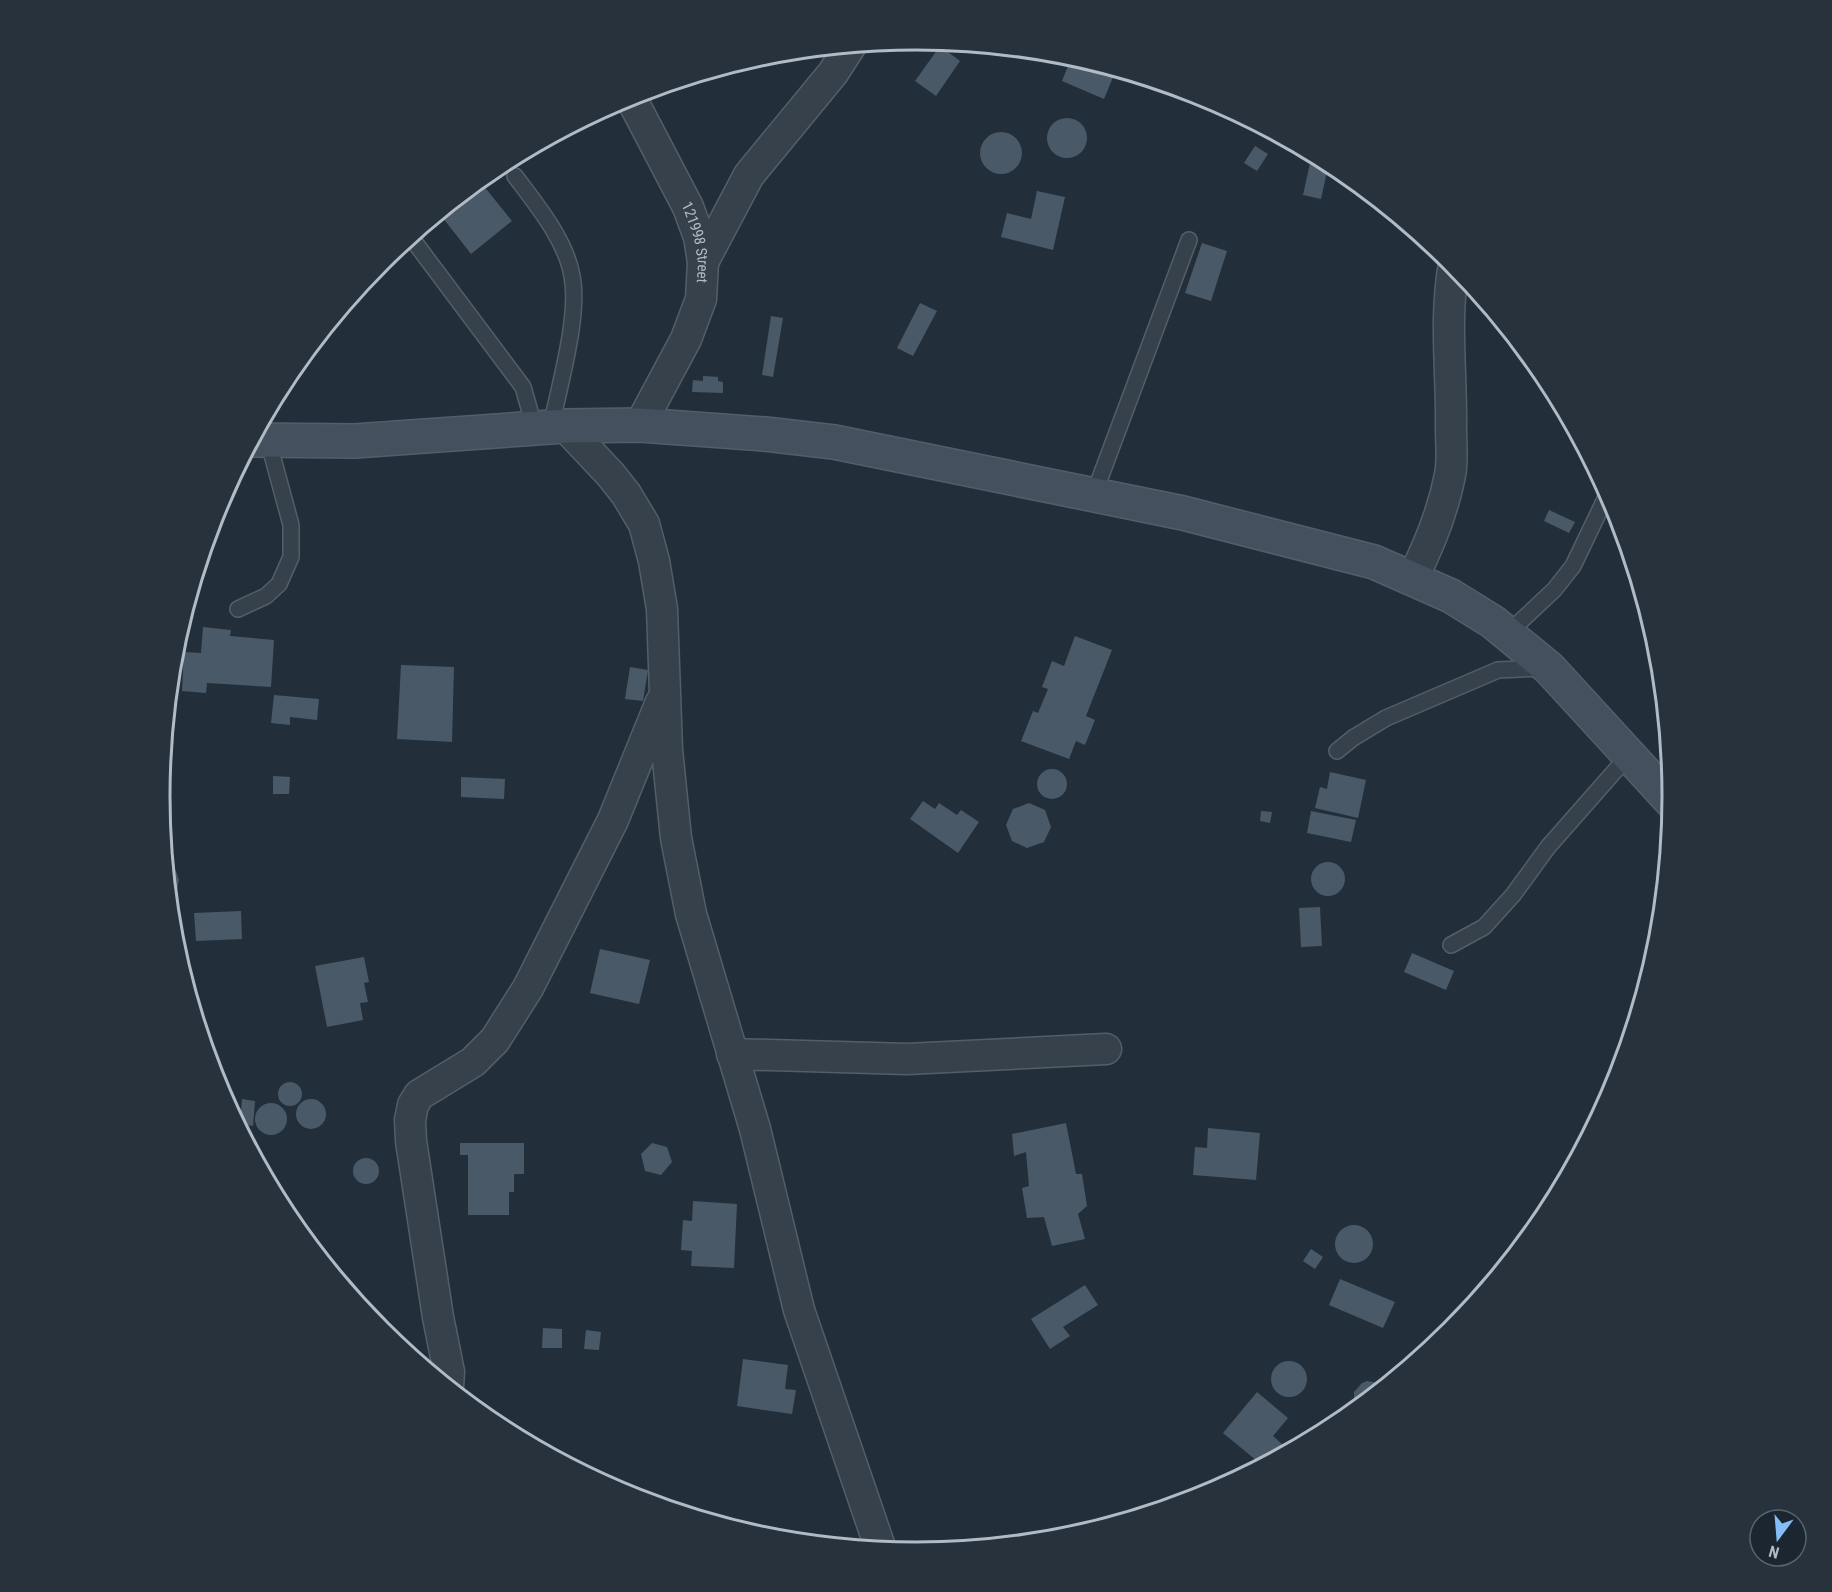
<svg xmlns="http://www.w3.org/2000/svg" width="1832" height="1592" font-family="'Roboto Condensed',sans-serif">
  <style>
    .building { fill: #4a5967 }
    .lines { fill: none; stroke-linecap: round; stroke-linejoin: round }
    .lane-casing { stroke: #545e69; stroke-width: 18 }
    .street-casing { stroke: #545e69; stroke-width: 33 }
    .secondary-casing { stroke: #545e69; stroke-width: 36 }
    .lane { stroke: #36414b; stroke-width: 15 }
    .street { stroke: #36414b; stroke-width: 30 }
    .secondary { stroke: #44505e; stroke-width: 33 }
    .labels { text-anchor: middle; stroke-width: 4.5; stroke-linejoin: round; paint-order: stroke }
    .street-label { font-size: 15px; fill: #b1bbc7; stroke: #1b2630 }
    .rim { fill: none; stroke: #b1bbc7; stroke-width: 3 }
  </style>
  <rect width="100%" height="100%" fill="#222f3b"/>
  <path class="building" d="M 940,46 L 960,61 L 936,96 L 915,81 Z
    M 1031,50 L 1064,54 L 1066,54 L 1060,65 Z
    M 1072,56 L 1116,70 L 1104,99 L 1062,81 Z
    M 1207,97 L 1251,121 L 1250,122 L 1203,109 Z
    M1047 138a20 20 0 1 1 40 0a20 20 0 1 1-40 0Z
    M980 153a21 21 0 1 1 42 0a21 21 0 1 1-42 0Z
    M 1255,146 L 1268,154 L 1257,171 L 1244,163 Z
    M 1310,163 L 1328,167 L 1321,199 L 1303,195 Z
    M 479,180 L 512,221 L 471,254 L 439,213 Z
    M 1037,191 L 1065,197 L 1053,250 L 1001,237 L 1007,213 L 1031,219 Z
    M 1202,243 L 1227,251 L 1211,301 L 1185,293 Z
    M 920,303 L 937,311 L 913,356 L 897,348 Z
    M 771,316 L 783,318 L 773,377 L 762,375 Z
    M 703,376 L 718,377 L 718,381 L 723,382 L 723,393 L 692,392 L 693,380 L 703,381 Z
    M 1549,510 L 1575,522 L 1569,533 L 1544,521 Z
    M 203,627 L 231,630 L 230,636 L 274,640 L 271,687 L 207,683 L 206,693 L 182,691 L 184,652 L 201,653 Z
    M 1075,636 L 1112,650 L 1086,716 L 1095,720 L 1085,745 L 1076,741 L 1069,759 L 1021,741 L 1033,711 L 1038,713 L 1048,689 L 1042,687 L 1052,661 L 1064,666 Z
    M 401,665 L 454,667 L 452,742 L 397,739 Z
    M 630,667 L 648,670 L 643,701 L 625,699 Z
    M 274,695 L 319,699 L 317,720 L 290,717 L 290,725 L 271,723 Z
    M1037 784a15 15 0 1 1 30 0a15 15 0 1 1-30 0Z
    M 1330,772 L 1366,780 L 1358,818 L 1315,808 L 1320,787 L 1327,789 Z
    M 273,776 L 290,777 L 289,794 L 273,794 Z
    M 461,777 L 505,779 L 504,799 L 461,797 Z
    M 923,801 L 935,809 L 939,803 L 957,815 L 961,810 L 979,822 L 958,853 L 910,819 Z
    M 1029,803 L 1045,810 L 1051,827 L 1044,842 L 1027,848 L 1012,841 L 1006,825 L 1013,809 Z
    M 1261,811 L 1272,812 L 1270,823 L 1260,821 Z
    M 1311,811 L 1356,820 L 1351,842 L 1307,833 Z
    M1311 879a17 17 0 1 1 34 0a17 17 0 1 1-34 0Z
    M 166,864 L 176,871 L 179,880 L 177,890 L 169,899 Z
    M 1320,907 L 1322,946 L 1301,947 L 1299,908 Z
    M 241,911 L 242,939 L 196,941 L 194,913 Z
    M 600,949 L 650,960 L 639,1004 L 590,993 Z
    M 1412,953 L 1454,971 L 1446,990 L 1404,972 Z
    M 364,957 L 369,982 L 364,983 L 368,1002 L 360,1003 L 363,1020 L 327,1027 L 315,966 Z
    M278 1094a12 12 0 1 1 24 0a12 12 0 1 1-24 0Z
    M 242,1099 L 255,1101 L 253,1126 L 240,1124 Z
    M296 1114a15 15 0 1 1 30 0a15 15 0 1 1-30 0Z
    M255 1119a16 16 0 1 1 32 0a16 16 0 1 1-32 0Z
    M 1066,1123 L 1076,1174 L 1082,1174 L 1087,1206 L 1078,1214 L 1085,1239 L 1052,1246 L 1044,1217 L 1027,1218 L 1022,1188 L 1029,1186 L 1026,1152 L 1014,1156 L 1012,1134 Z
    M 1208,1128 L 1260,1133 L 1256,1180 L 1193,1175 L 1195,1147 L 1207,1148 Z
    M 460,1143 L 524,1143 L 524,1174 L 514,1174 L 514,1192 L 509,1192 L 509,1215 L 468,1215 L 468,1155 L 460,1155 Z
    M 652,1143 L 667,1147 L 672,1162 L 661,1175 L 645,1171 L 641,1154 Z
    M353 1171a13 13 0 1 1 26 0a13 13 0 1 1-26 0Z
    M 693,1201 L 737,1204 L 734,1268 L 691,1266 L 692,1251 L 681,1250 L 683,1220 L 692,1221 Z
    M1335 1244a19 19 0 1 1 38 0a19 19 0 1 1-38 0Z
    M 303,1234 L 316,1236 L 314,1250 L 303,1236 Z
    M 1311,1249 L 1323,1257 L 1315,1269 L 1303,1261 Z
    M 1340,1279 L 1395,1302 L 1383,1328 L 1329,1305 Z
    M 1085,1285 L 1098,1305 L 1063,1327 L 1070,1336 L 1050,1349 L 1031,1319 Z
    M 543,1328 L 562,1329 L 562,1348 L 542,1348 Z
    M 586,1330 L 601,1332 L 599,1350 L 584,1349 Z
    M 743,1359 L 788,1365 L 785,1389 L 796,1390 L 792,1414 L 737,1406 Z
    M1271 1379a18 18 0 1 1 36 0a18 18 0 1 1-36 0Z
    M 1367,1381 L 1379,1383 L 1384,1387 L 1356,1409 L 1354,1403 L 1354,1392 L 1362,1383 Z
    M 1257,1392 L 1288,1418 L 1273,1436 L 1284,1446 L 1273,1460 L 1262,1465 L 1223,1433 Z"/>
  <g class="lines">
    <defs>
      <path id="lane" d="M 515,176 C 536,204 566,240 572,276 C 580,316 559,386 551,427
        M 410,236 L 523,387 L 535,429
        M 1094,494 L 1189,240
        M 238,609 L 266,596 L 279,584 L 291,557 L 291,525 L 268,440
        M 1507,634 L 1554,590 L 1573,566 L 1608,493
        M 1337,751 L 1353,738 L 1386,718 L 1498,670 L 1543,668
        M 1451,945 L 1484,927 L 1513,895 L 1548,847 L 1629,755"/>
      <g id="street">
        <path id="s1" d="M 630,96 L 688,207 L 699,237 L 703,262 L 701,299 L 686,339 L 640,425"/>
        <path d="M 703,262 L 749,175 L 833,73 L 851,45"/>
        <path d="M 565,426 L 611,475 L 626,494 L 644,524 L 654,561 L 662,609 L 667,750 L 676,838 L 691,914 L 755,1129 L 799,1310 L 881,1550"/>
        <path d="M 1412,579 C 1429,546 1443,511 1450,475 C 1453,461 1451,444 1451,429 C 1452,374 1444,319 1454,264"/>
        <path d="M 732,1054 L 907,1059 L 1106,1049"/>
        <path d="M 448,1386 L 449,1372 L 438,1317 L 411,1141 L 410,1120 L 413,1105 L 419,1095 L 473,1062 L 495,1040 L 528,988 L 613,820 L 661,702"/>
      </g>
      <path id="secondary" d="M 252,440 L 355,441 L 565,426 L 640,425 L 765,434 L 834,442 L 1183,513 L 1374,562 L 1451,596 L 1493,622 L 1549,668 L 1672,802"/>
    </defs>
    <use href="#lane" class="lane-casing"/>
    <use href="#street" class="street-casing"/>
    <use href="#secondary" class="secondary-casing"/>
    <use href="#lane" class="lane"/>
    <use href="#street" class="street"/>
    <use href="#secondary" class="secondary"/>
  </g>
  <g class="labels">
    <g class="street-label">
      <text dy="5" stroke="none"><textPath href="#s1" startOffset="162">121998 Street</textPath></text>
    </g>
  </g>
  <path d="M0 0H1832V1592H0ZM170 796a746 746 0 1 1 1492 0a746 746 0 1 1-1492 0Z" fill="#27323c" fill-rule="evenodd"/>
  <path class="rim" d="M170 796a746 746 0 1 1 1492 0a746 746 0 1 1-1492 0Z"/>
  <g transform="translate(1778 1538) rotate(196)"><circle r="28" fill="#1b2630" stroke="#57626c" stroke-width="1.5"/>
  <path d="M0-4.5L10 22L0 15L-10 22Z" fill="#85bdf8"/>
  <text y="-9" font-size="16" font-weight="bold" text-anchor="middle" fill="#b1bbc7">N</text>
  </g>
</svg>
